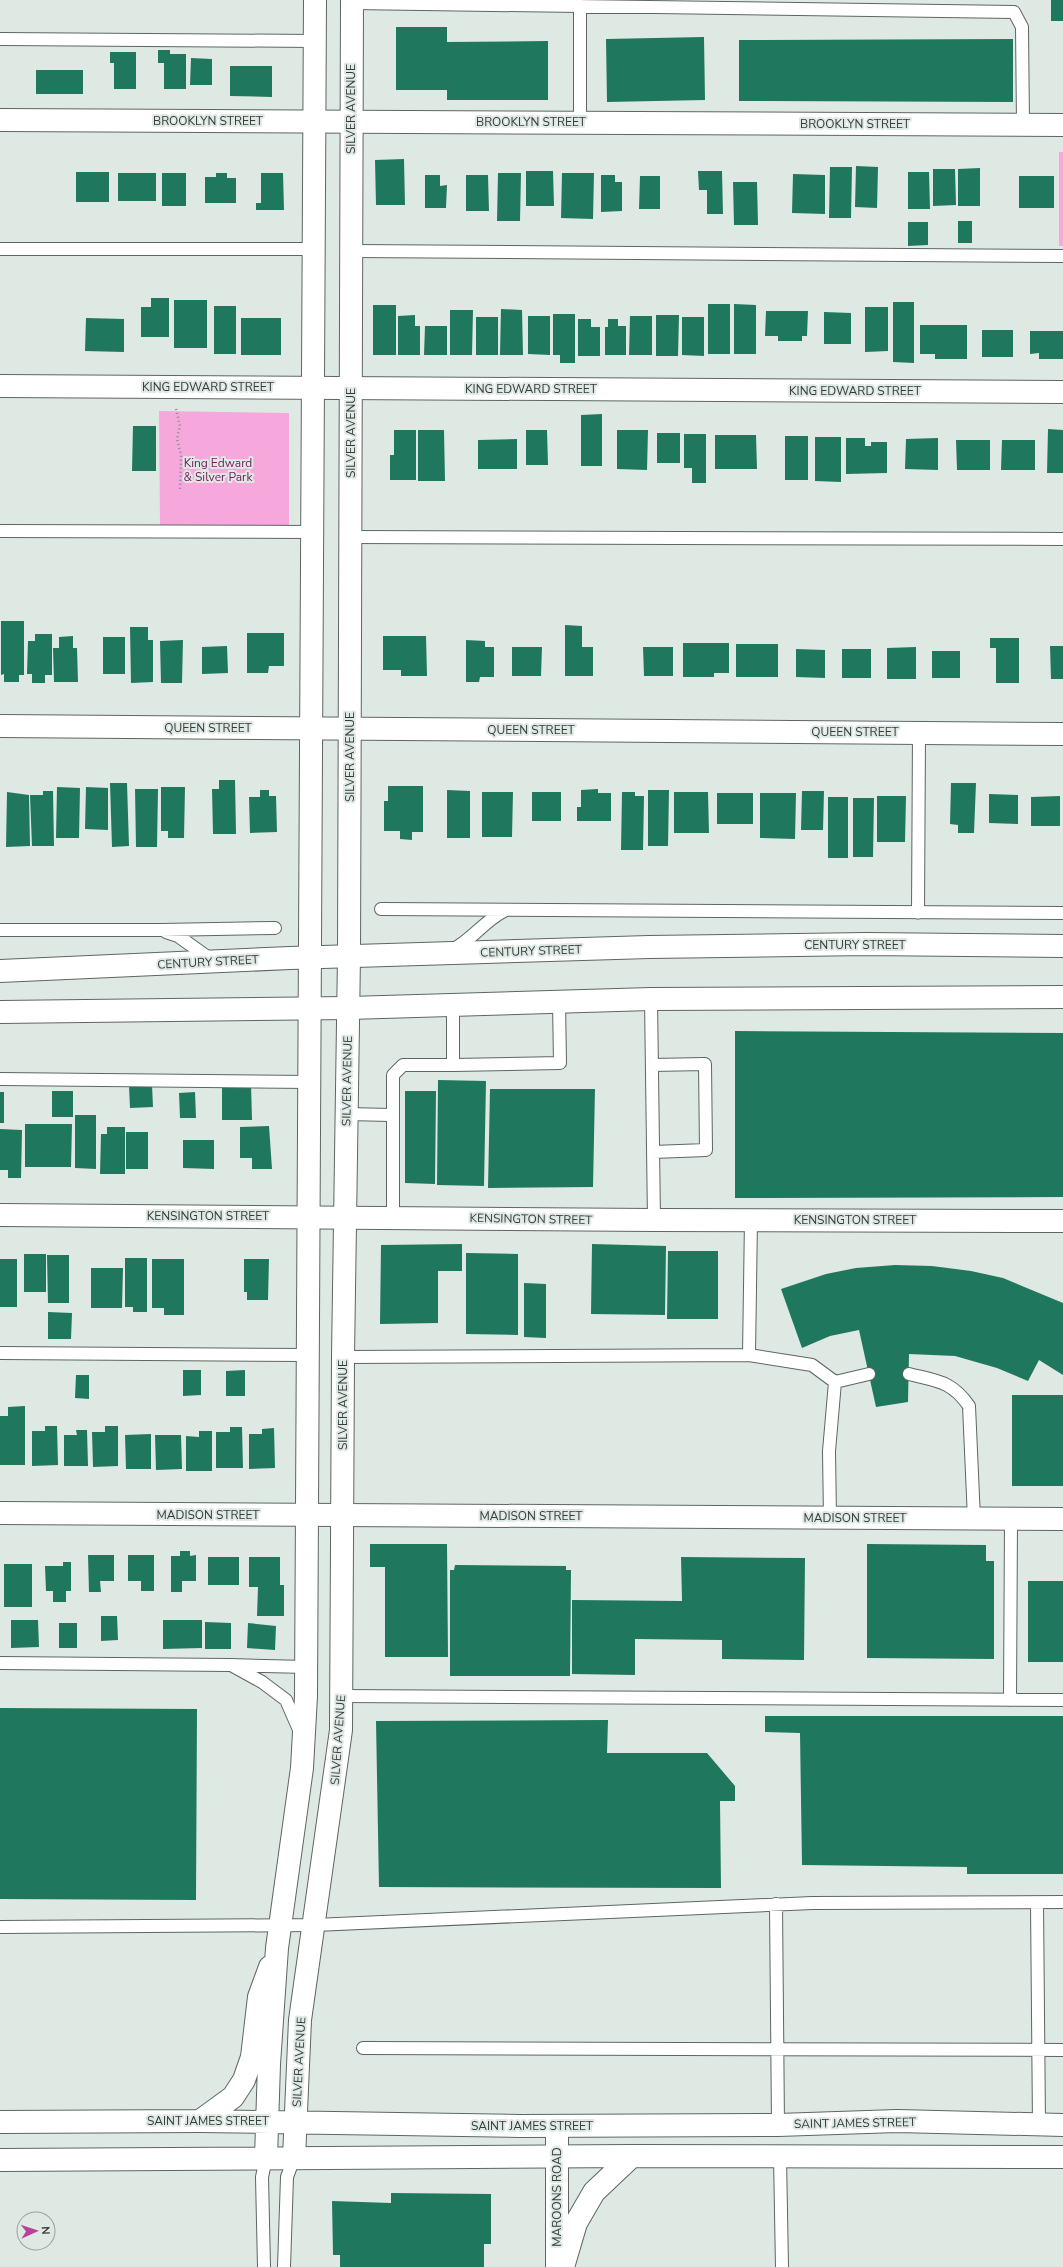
<svg xmlns="http://www.w3.org/2000/svg" width="1063" height="2267" font-family="'Nunito Sans',sans-serif">
  <style>
    .green { fill: #f6a8dc }
    .building { fill: #1f775e }
    .lines { fill: none; stroke-linecap: round; stroke-linejoin: round }
    .lane-casing { stroke: #5e6663; stroke-width: 14 }
    .street-casing { stroke: #5e6663; stroke-width: 24 }
    .secondary-casing { stroke: #5e6663; stroke-width: 24 }
    .primary-casing { stroke: #5e6663; stroke-width: 24 }
    .path { stroke: #848b87; stroke-width: 2.5; stroke-dasharray: 1 3; stroke-linecap: butt }
    .lane { stroke: #fff; stroke-width: 12 }
    .street { stroke: #fff; stroke-width: 22 }
    .secondary { stroke: #fff; stroke-width: 22 }
    .primary { stroke: #fff; stroke-width: 22 }
    .labels { text-anchor: middle; stroke-width: 4; stroke-linejoin: round; paint-order: stroke }
    .street-label { font-size: 12px; fill: #363a38; stroke: #dfe9e4 }
    .park-label { font-size: 12px; fill: #73195d; stroke: #dfe9e4 }
  </style>
  <rect width="100%" height="100%" fill="#dfe9e4"/>
  <path class="green" d="M 1059,152 L 1063,152 L 1063,246 L 1059,246 Z
    M 159,411 L 289,413 L 289,528 L 160,528 Z"/>
  <path class="building" d="M 1051,0 L 1063,0 L 1063,21 L 1051,21 Z
    M 396,27 L 447,27 L 447,42 L 548,41 L 548,100 L 447,100 L 447,90 L 396,90 Z
    M 704,37 L 705,100 L 607,102 L 606,39 Z
    M 1013,39 L 1013,102 L 739,101 L 739,40 Z
    M 158,50 L 170,50 L 170,54 L 186,54 L 186,89 L 164,89 L 164,63 L 158,63 Z
    M 110,52 L 136,52 L 136,89 L 114,89 L 114,63 L 110,63 Z
    M 191,58 L 212,59 L 212,85 L 190,85 Z
    M 230,66 L 272,66 L 272,97 L 230,96 Z
    M 36,70 L 83,70 L 83,94 L 36,94 Z
    M 404,159 L 405,205 L 376,205 L 375,160 Z
    M 856,166 L 878,167 L 877,208 L 855,207 Z
    M 830,167 L 852,167 L 851,218 L 829,218 Z
    M 980,168 L 980,206 L 958,206 L 958,169 Z
    M 933,169 L 955,169 L 956,205 L 933,206 Z
    M 526,171 L 553,171 L 554,206 L 526,206 Z
    M 698,171 L 722,171 L 723,214 L 707,214 L 707,190 L 699,190 Z
    M 76,172 L 109,172 L 109,202 L 76,202 Z
    M 908,172 L 929,172 L 930,209 L 908,209 Z
    M 118,173 L 156,173 L 156,201 L 118,201 Z
    M 162,173 L 186,173 L 186,206 L 162,206 Z
    M 216,173 L 227,173 L 227,178 L 236,178 L 236,203 L 205,203 L 205,177 L 216,177 Z
    M 261,173 L 283,173 L 284,210 L 256,210 L 256,203 L 261,203 Z
    M 498,173 L 521,173 L 520,221 L 497,221 Z
    M 562,173 L 594,173 L 593,219 L 561,218 Z
    M 793,174 L 825,175 L 825,214 L 792,213 Z
    M 425,175 L 440,175 L 440,186 L 447,185 L 446,208 L 425,208 Z
    M 466,175 L 488,175 L 489,211 L 466,211 Z
    M 601,175 L 615,175 L 615,182 L 622,182 L 622,211 L 601,212 Z
    M 640,176 L 660,176 L 660,209 L 639,209 Z
    M 1019,176 L 1054,176 L 1054,208 L 1019,208 Z
    M 733,182 L 757,182 L 758,225 L 734,225 Z
    M 958,221 L 972,221 L 972,243 L 958,243 Z
    M 908,222 L 928,222 L 928,245 L 908,246 Z
    M 151,298 L 169,298 L 169,337 L 141,337 L 141,307 L 151,307 Z
    M 174,300 L 207,300 L 207,348 L 174,348 Z
    M 893,302 L 914,302 L 914,363 L 893,362 Z
    M 708,304 L 730,304 L 730,354 L 708,354 Z
    M 734,304 L 756,305 L 756,354 L 734,354 Z
    M 373,305 L 396,305 L 396,355 L 373,355 Z
    M 214,306 L 236,306 L 236,354 L 214,354 Z
    M 865,307 L 888,307 L 888,351 L 865,352 Z
    M 501,309 L 522,310 L 523,355 L 500,355 Z
    M 450,310 L 473,310 L 472,355 L 450,355 Z
    M 766,311 L 808,311 L 807,336 L 802,336 L 802,341 L 778,341 L 778,336 L 765,336 Z
    M 824,312 L 851,313 L 851,344 L 824,344 Z
    M 553,314 L 575,314 L 575,363 L 560,363 L 560,355 L 553,355 Z
    M 415,315 L 415,326 L 420,326 L 420,355 L 398,355 L 398,316 Z
    M 656,315 L 679,315 L 678,356 L 656,356 Z
    M 528,316 L 550,316 L 550,355 L 528,354 Z
    M 630,316 L 652,316 L 652,355 L 629,355 Z
    M 476,317 L 498,317 L 498,355 L 476,355 Z
    M 682,317 L 704,317 L 704,356 L 682,355 Z
    M 86,318 L 124,319 L 124,352 L 85,351 Z
    M 241,318 L 281,318 L 281,355 L 241,355 Z
    M 578,319 L 591,319 L 591,327 L 600,327 L 600,356 L 578,356 Z
    M 608,319 L 618,319 L 618,326 L 626,326 L 626,355 L 605,355 L 605,327 L 608,327 Z
    M 920,325 L 967,325 L 967,359 L 935,359 L 935,354 L 920,354 Z
    M 425,326 L 447,326 L 447,355 L 424,355 Z
    M 982,330 L 1013,330 L 1013,357 L 982,357 Z
    M 1030,331 L 1063,331 L 1063,359 L 1039,359 L 1039,353 L 1030,354 Z
    M 602,414 L 602,466 L 581,466 L 581,415 Z
    M 133,426 L 156,426 L 156,471 L 132,471 Z
    M 1048,429 L 1063,430 L 1063,473 L 1047,473 Z
    M 394,430 L 416,430 L 416,480 L 390,480 L 390,455 L 394,455 Z
    M 418,430 L 444,430 L 445,481 L 418,481 Z
    M 526,430 L 547,430 L 548,465 L 526,465 Z
    M 617,430 L 648,430 L 647,470 L 617,469 Z
    M 657,433 L 680,433 L 680,463 L 657,463 Z
    M 684,434 L 706,434 L 706,483 L 692,483 L 692,468 L 684,468 Z
    M 715,435 L 756,435 L 757,469 L 715,469 Z
    M 785,436 L 808,436 L 808,480 L 785,480 Z
    M 815,437 L 841,437 L 841,482 L 815,481 Z
    M 846,438 L 865,438 L 865,446 L 871,446 L 871,442 L 887,442 L 887,473 L 846,474 Z
    M 938,438 L 938,470 L 905,469 L 906,439 Z
    M 517,439 L 517,469 L 478,469 L 478,440 Z
    M 956,440 L 990,440 L 990,470 L 957,470 Z
    M 1002,440 L 1035,440 L 1035,470 L 1001,470 Z
    M 1,621 L 24,621 L 24,675 L 19,675 L 19,682 L 4,682 L 4,674 L 1,675 Z
    M 565,625 L 582,626 L 582,647 L 593,647 L 593,676 L 565,676 Z
    M 130,627 L 148,627 L 148,640 L 153,640 L 153,682 L 131,683 Z
    M 247,633 L 284,633 L 284,666 L 269,666 L 268,673 L 247,673 Z
    M 35,634 L 52,634 L 52,675 L 45,675 L 45,683 L 32,683 L 32,674 L 27,674 L 28,641 L 35,641 Z
    M 73,636 L 73,648 L 77,648 L 78,682 L 54,682 L 53,648 L 59,648 L 59,637 Z
    M 383,636 L 426,636 L 427,676 L 401,676 L 401,670 L 383,670 Z
    M 103,637 L 125,637 L 125,674 L 103,674 Z
    M 990,638 L 1019,638 L 1019,683 L 996,683 L 996,648 L 990,648 Z
    M 183,640 L 182,683 L 161,683 L 160,641 Z
    M 466,640 L 485,641 L 485,647 L 494,647 L 494,677 L 480,677 L 479,682 L 466,682 Z
    M 683,643 L 729,643 L 729,673 L 714,673 L 714,677 L 683,677 Z
    M 736,644 L 778,644 L 778,677 L 736,677 Z
    M 227,646 L 228,673 L 202,674 L 202,647 Z
    M 1050,646 L 1063,646 L 1063,679 L 1051,679 Z
    M 512,647 L 542,647 L 541,676 L 512,676 Z
    M 643,647 L 673,647 L 673,676 L 644,676 Z
    M 916,647 L 916,679 L 887,679 L 887,648 Z
    M 796,649 L 825,650 L 825,678 L 796,677 Z
    M 842,649 L 871,649 L 871,678 L 842,678 Z
    M 932,651 L 960,651 L 960,678 L 932,678 Z
    M 219,780 L 235,780 L 236,834 L 213,834 L 212,789 L 219,789 Z
    M 110,783 L 127,783 L 129,846 L 112,847 Z
    M 951,783 L 976,783 L 974,833 L 958,833 L 958,825 L 950,824 Z
    M 388,786 L 423,786 L 423,832 L 412,832 L 412,840 L 400,839 L 400,831 L 384,831 L 384,801 L 388,801 Z
    M 57,787 L 80,788 L 79,838 L 56,838 Z
    M 86,787 L 108,788 L 108,830 L 85,829 Z
    M 161,787 L 185,787 L 184,838 L 168,838 L 168,831 L 161,831 Z
    M 135,789 L 158,789 L 157,847 L 136,847 Z
    M 598,789 L 598,793 L 611,793 L 611,821 L 577,821 L 577,807 L 581,807 L 581,790 Z
    M 260,790 L 269,790 L 269,796 L 276,796 L 277,832 L 250,833 L 249,797 L 260,797 Z
    M 447,790 L 470,791 L 470,838 L 447,838 Z
    M 648,790 L 669,790 L 668,846 L 648,846 Z
    M 43,791 L 53,791 L 54,846 L 32,846 L 30,795 L 43,795 Z
    M 802,791 L 824,791 L 823,830 L 801,830 Z
    M 7,792 L 29,795 L 30,846 L 6,847 Z
    M 482,792 L 513,792 L 512,837 L 482,837 Z
    M 532,792 L 561,792 L 561,821 L 532,821 Z
    M 622,792 L 635,792 L 635,796 L 644,796 L 643,850 L 621,850 Z
    M 674,792 L 708,792 L 709,833 L 674,833 Z
    M 717,793 L 753,793 L 753,824 L 717,824 Z
    M 760,793 L 796,793 L 795,839 L 760,838 Z
    M 989,794 L 1018,795 L 1018,824 L 989,823 Z
    M 877,796 L 906,796 L 905,842 L 877,842 Z
    M 1060,796 L 1060,826 L 1031,826 L 1031,797 Z
    M 828,797 L 848,797 L 848,858 L 828,858 Z
    M 853,798 L 874,798 L 873,857 L 853,857 Z
    M 735,1031 L 1063,1033 L 1063,1197 L 735,1198 Z
    M 438,1080 L 486,1081 L 484,1186 L 437,1185 Z
    M 251,1084 L 252,1120 L 222,1120 L 222,1085 Z
    M 152,1085 L 153,1107 L 130,1108 L 129,1086 Z
    M 490,1089 L 595,1089 L 593,1187 L 488,1188 Z
    M 52,1091 L 73,1091 L 73,1117 L 52,1117 Z
    M 405,1091 L 436,1091 L 435,1184 L 405,1183 Z
    M 0,1092 L 4,1092 L 4,1123 L 0,1123 Z
    M 195,1092 L 196,1118 L 180,1118 L 179,1093 Z
    M 75,1115 L 96,1115 L 96,1169 L 75,1168 Z
    M 25,1124 L 72,1124 L 71,1167 L 25,1167 Z
    M 269,1126 L 272,1169 L 252,1169 L 252,1158 L 240,1158 L 240,1127 Z
    M 107,1127 L 125,1127 L 125,1174 L 100,1174 L 101,1134 L 107,1134 Z
    M 0,1129 L 22,1130 L 21,1178 L 8,1178 L 8,1170 L 0,1170 Z
    M 126,1132 L 148,1132 L 148,1169 L 126,1169 Z
    M 183,1140 L 214,1140 L 214,1169 L 183,1168 Z
    M 462,1244 L 462,1271 L 438,1271 L 438,1323 L 380,1324 L 381,1245 Z
    M 592,1244 L 666,1246 L 665,1315 L 591,1314 Z
    M 668,1251 L 718,1251 L 718,1319 L 667,1319 Z
    M 466,1253 L 518,1254 L 518,1335 L 466,1334 Z
    M 24,1254 L 46,1254 L 46,1292 L 24,1292 Z
    M 47,1255 L 69,1255 L 69,1303 L 48,1303 Z
    M 125,1258 L 147,1258 L 147,1312 L 133,1312 L 133,1307 L 125,1307 Z
    M 0,1259 L 17,1259 L 17,1307 L 0,1307 Z
    M 152,1259 L 184,1259 L 184,1315 L 164,1315 L 164,1308 L 152,1308 Z
    M 244,1259 L 269,1259 L 268,1300 L 247,1300 L 247,1292 L 244,1292 Z
    M 895,1265 L 932,1266 L 971,1271 L 1003,1278 L 1063,1303 L 1063,1375 L 1039,1360 L 1028,1381 L 997,1368 L 955,1356 L 909,1354 L 908,1402 L 876,1407 L 859,1330 L 830,1336 L 802,1348 L 781,1289 L 826,1274 L 856,1268 Z
    M 91,1268 L 123,1268 L 122,1308 L 91,1308 Z
    M 524,1283 L 546,1284 L 546,1338 L 524,1337 Z
    M 48,1312 L 72,1313 L 71,1339 L 48,1339 Z
    M 183,1370 L 201,1370 L 201,1395 L 183,1396 Z
    M 245,1370 L 245,1396 L 226,1396 L 226,1371 Z
    M 76,1375 L 89,1375 L 89,1399 L 75,1398 Z
    M 1012,1395 L 1063,1395 L 1063,1486 L 1012,1486 Z
    M 25,1406 L 25,1465 L 0,1465 L 0,1416 L 8,1416 L 8,1407 Z
    M 45,1426 L 57,1426 L 58,1465 L 32,1466 L 32,1431 L 45,1431 Z
    M 105,1426 L 118,1426 L 118,1466 L 93,1467 L 92,1432 L 105,1432 Z
    M 230,1427 L 242,1427 L 243,1468 L 216,1468 L 216,1432 L 230,1432 Z
    M 274,1428 L 275,1468 L 249,1469 L 249,1434 L 262,1434 L 262,1429 Z
    M 76,1430 L 87,1430 L 88,1466 L 64,1466 L 64,1435 L 77,1435 Z
    M 199,1431 L 212,1431 L 212,1471 L 186,1471 L 186,1436 L 199,1437 Z
    M 151,1434 L 151,1469 L 126,1469 L 125,1435 Z
    M 155,1435 L 181,1435 L 182,1469 L 156,1470 Z
    M 370,1544 L 447,1544 L 448,1657 L 385,1657 L 385,1567 L 370,1567 Z
    M 867,1544 L 986,1545 L 986,1561 L 994,1561 L 994,1659 L 867,1658 Z
    M 180,1551 L 190,1551 L 190,1556 L 196,1555 L 196,1581 L 182,1581 L 182,1592 L 171,1592 L 171,1556 L 180,1556 Z
    M 88,1555 L 114,1555 L 114,1581 L 100,1581 L 101,1592 L 89,1592 Z
    M 128,1555 L 154,1555 L 154,1591 L 141,1591 L 141,1581 L 128,1581 Z
    M 208,1557 L 239,1557 L 239,1585 L 208,1585 Z
    M 249,1557 L 280,1557 L 280,1585 L 284,1585 L 284,1616 L 257,1616 L 258,1587 L 249,1587 Z
    M 681,1557 L 805,1558 L 804,1660 L 722,1659 L 722,1640 L 635,1639 L 635,1675 L 572,1674 L 572,1600 L 682,1601 Z
    M 63,1562 L 71,1562 L 71,1591 L 66,1591 L 66,1602 L 53,1602 L 53,1591 L 46,1591 L 45,1566 L 63,1566 Z
    M 4,1564 L 32,1564 L 32,1607 L 4,1607 Z
    M 455,1565 L 566,1566 L 566,1570 L 571,1570 L 570,1676 L 450,1676 L 450,1570 L 454,1570 Z
    M 1028,1581 L 1063,1581 L 1063,1662 L 1028,1662 Z
    M 101,1616 L 117,1616 L 118,1640 L 101,1641 Z
    M 11,1620 L 38,1620 L 39,1647 L 11,1648 Z
    M 163,1620 L 202,1620 L 202,1648 L 163,1649 Z
    M 205,1622 L 231,1623 L 231,1649 L 205,1649 Z
    M 59,1623 L 77,1623 L 77,1648 L 59,1648 Z
    M 248,1623 L 276,1626 L 275,1650 L 247,1648 Z
    M 0,1708 L 197,1709 L 196,1900 L 0,1899 Z
    M 765,1716 L 1063,1716 L 1063,1874 L 967,1874 L 967,1867 L 802,1865 L 800,1733 L 765,1732 Z
    M 608,1720 L 607,1753 L 707,1753 L 735,1786 L 735,1801 L 720,1801 L 721,1888 L 379,1887 L 376,1721 Z
    M 391,2193 L 491,2194 L 491,2244 L 484,2244 L 484,2267 L 340,2267 L 340,2255 L 333,2255 L 332,2201 L 391,2203 Z"/>
  <g class="lines">
    <defs>
      <path id="lane" d="M 352,3 L 1014,12 L 1022,27 L 1023,125
        M 580,6 L 580,123
        M 0,39 L 315,41
        M 0,249 L 314,249
        M 351,251 L 1063,256
        M 0,531 L 313,532
        M 350,537 L 1063,539
        M 381,909 L 1063,913
        M 918,913 L 919,733
        M 0,930 L 161,930 L 275,928
        M 166,932 L 178,936 L 213,961
        M 452,950 C 472,940 484,921 504,911
        M 651,999 L 654,1220
        M 453,1005 L 453,1065 L 560,1063 L 559,1002
        M 652,1065 L 705,1064 L 706,1150 L 653,1152
        M 0,1079 L 311,1082
        M 347,1114 L 391,1115
        M 393,1217 L 393,1075 L 403,1065 L 453,1065
        M 0,1353 L 309,1355
        M 749,1355 L 751,1219
        M 343,1357 L 749,1355 L 812,1365 L 835,1382
        M 909,1374 C 937,1381 952,1381 969,1406 L 974,1519
        M 830,1518 L 829,1451 L 835,1382 L 869,1374
        M 0,1663 L 230,1665 L 306,1667
        M 233,1666 L 262,1682 L 286,1700 L 300,1732
        M 342,1696 L 1063,1700
        M 1010,1700 L 1011,1519
        M 1037,1903 L 1039,2125
        M 776,1904 L 778,2125
        M 0,1927 L 315,1925 L 812,1903 L 1063,1902
        M 363,2048 L 1063,2050
        M 780,2157 L 782,2267
        M 264,2267 L 262,2177 L 266,2158
        M 284,2267 L 287,2177 L 294,2158"/>
      <path id="street" d="M 0,120 L 1063,125
        M 0,386 L 1063,392
        M 0,726 L 1063,734
        M 0,1215 L 654,1220 L 1063,1221
        M 0,1513 L 1063,1519
        M 557,2126 L 557,2267"/>
      <path id="secondary" d="M 200,2121 L 233,2097 L 244,2080 L 252,2057 L 259,1997 L 270,1967
        M 0,2122 L 200,2121 L 520,2126 L 778,2125 L 897,2121 L 1063,2125
        M 266,2158 L 269,2064 L 277,1948 L 302,1768 L 306,1696 L 315,0
        M 294,2158 L 300,2020 L 341,1730 L 343,1357 L 349,956 L 352,0
        M 0,2160 L 632,2156 L 1063,2157
        M 563,2267 L 576,2223 L 594,2192 L 632,2156"/>
      <path id="primary" d="M 0,971 L 290,958 L 649,947 L 866,944 L 1063,946
        M 0,1012 L 349,1008 L 651,999 L 1063,997"/>
    </defs>
    <use href="#lane" class="lane-casing"/>
    <use href="#street" class="street-casing"/>
    <use href="#secondary" class="secondary-casing"/>
    <use href="#primary" class="primary-casing"/>
    <path class="path" d="M 176,409 L 180,426 L 177,439 L 181,455 L 180,490"/>
    <use href="#lane" class="lane"/>
    <use href="#street" class="street"/>
    <use href="#secondary" class="secondary"/>
    <use href="#primary" class="primary"/>
  </g>
  <g class="labels">
    <g class="street-label">
      <text transform="translate(351 109) rotate(-90)" y="4">SILVER AVENUE</text>
      <text x="208" y="125">BROOKLYN STREET</text>
      <text x="531" y="126">BROOKLYN STREET</text>
      <text x="855" y="128">BROOKLYN STREET</text>
      <text x="208" y="391">KING EDWARD STREET</text>
      <text x="531" y="393">KING EDWARD STREET</text>
      <text x="855" y="395">KING EDWARD STREET</text>
      <text transform="translate(351 433) rotate(-90)" y="4">SILVER AVENUE</text>
      <text x="208" y="732">QUEEN STREET</text>
      <text x="531" y="734">QUEEN STREET</text>
      <text x="855" y="736">QUEEN STREET</text>
      <text transform="translate(350 757) rotate(-90)" y="4">SILVER AVENUE</text>
      <text x="855" y="949">CENTURY STREET</text>
      <text transform="translate(531 951) rotate(-2)" y="4">CENTURY STREET</text>
      <text transform="translate(208 962) rotate(-3)" y="4">CENTURY STREET</text>
      <text transform="translate(347 1081) rotate(-89)" y="4">SILVER AVENUE</text>
      <text x="208" y="1220">KENSINGTON STREET</text>
      <text transform="translate(531 1219) rotate(1)" y="4">KENSINGTON STREET</text>
      <text x="855" y="1224">KENSINGTON STREET</text>
      <text transform="translate(343 1405) rotate(-90)" y="4">SILVER AVENUE</text>
      <text x="208" y="1519">MADISON STREET</text>
      <text x="531" y="1520">MADISON STREET</text>
      <text x="855" y="1522">MADISON STREET</text>
      <text transform="translate(338 1740) rotate(-86)" y="4">SILVER AVENUE</text>
      <text transform="translate(299 2062) rotate(-87)" y="4">SILVER AVENUE</text>
      <text x="208" y="2125">SAINT JAMES STREET</text>
      <text transform="translate(855 2123) rotate(-1)" y="4">SAINT JAMES STREET</text>
      <text x="532" y="2130">SAINT JAMES STREET</text>
      <text transform="translate(557 2197) rotate(-90)" y="4">MAROONS ROAD</text>
    </g>
    <g class="park-label">
      <text x="218" y="467">King Edward<tspan x="218" dy="14">&amp; Silver Park</tspan></text>
    </g>
  </g>
  <g transform="translate(36 2231) rotate(87)"><circle r="19" fill="#dfe9e4" stroke="#9ba39f"/>
  <path d="M0-3L7 15L0 10L-7 15Z" fill="#b9439a"/>
  <text y="-6" font-size="11" font-weight="bold" text-anchor="middle" fill="#363a38">N</text>
  </g>
</svg>
